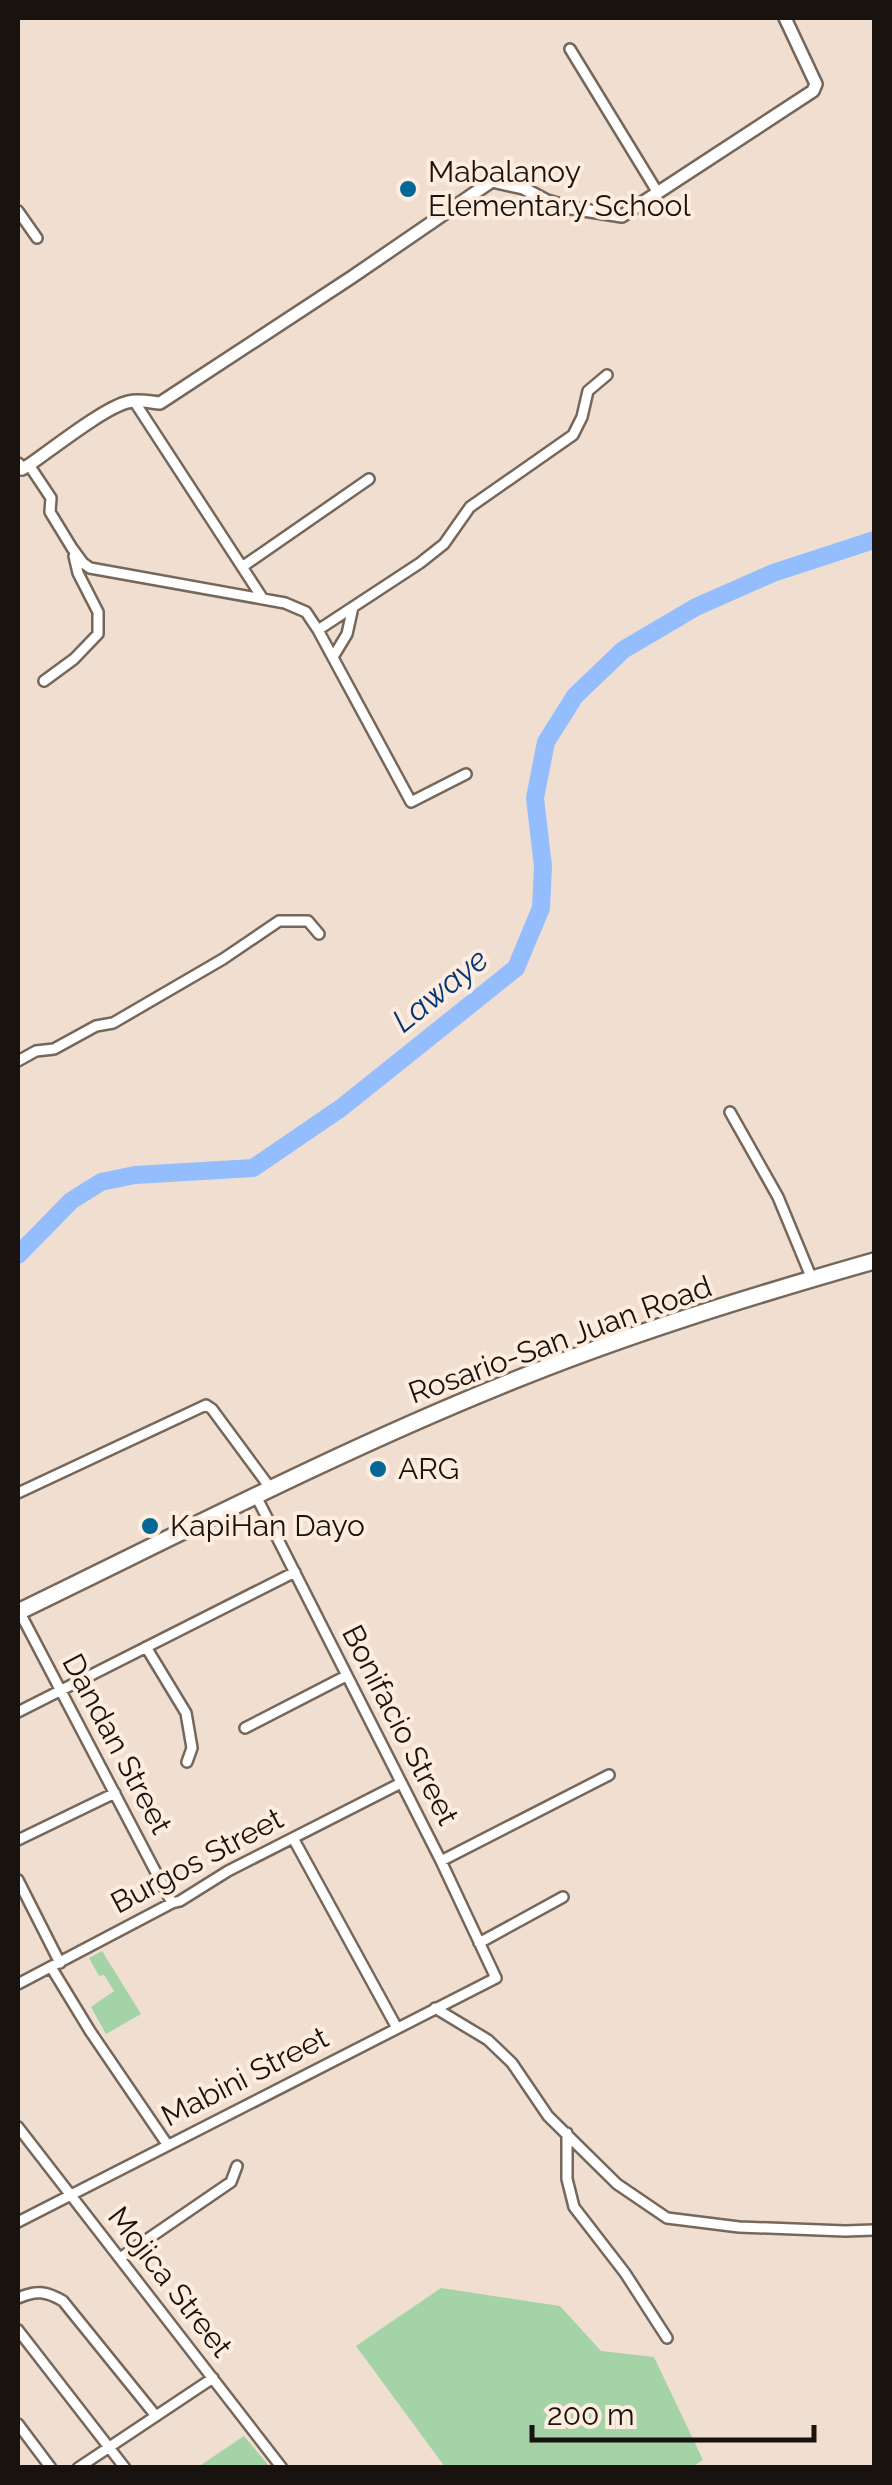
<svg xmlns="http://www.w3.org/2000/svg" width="892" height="2485" font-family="Raleway,sans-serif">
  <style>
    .green { fill: #a3d3a6 }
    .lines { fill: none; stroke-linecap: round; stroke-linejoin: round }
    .river { stroke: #93bdfc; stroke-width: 18 }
    .minor-casing { stroke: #76675b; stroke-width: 14 }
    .tertiary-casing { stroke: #76675b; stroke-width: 16 }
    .primary-casing { stroke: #76675b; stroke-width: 20 }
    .minor { stroke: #fff; stroke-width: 9 }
    .tertiary { stroke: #fff; stroke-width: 11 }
    .primary { stroke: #fff; stroke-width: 15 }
    .poi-dot { fill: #046897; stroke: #feecde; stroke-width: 4 }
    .labels { text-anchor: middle; stroke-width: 8; stroke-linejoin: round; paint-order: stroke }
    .poi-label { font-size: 30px; fill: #18130e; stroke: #feecde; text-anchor: start }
    .street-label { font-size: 30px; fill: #18130e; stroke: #feecde }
    .water-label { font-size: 32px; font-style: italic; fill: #043679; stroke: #feecde }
  </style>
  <rect width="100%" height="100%" fill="#f0dfd1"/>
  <path class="green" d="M 102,1951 L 141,2014 L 106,2034 L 91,2007 L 114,1991 L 104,1975 L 99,1976 L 89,1958 Z
    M 441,2288 L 560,2306 L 601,2351 L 654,2357 L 703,2460 L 690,2468 L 445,2467 L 356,2346 Z
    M 244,2436 L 270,2467 L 198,2467 Z"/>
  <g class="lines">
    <path class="river" d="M 18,1255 L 71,1201 L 101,1182 L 135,1175 L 253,1168 L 341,1108 L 516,968 L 541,908 L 543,866 L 535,798 L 546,742 L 575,696 L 623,650 L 696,607 L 773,573 L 874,540"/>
    <defs>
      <path id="minor" d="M 570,49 L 658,193
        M 18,211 L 37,238
        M 134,401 L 263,599
        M 29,465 L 51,498 L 50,512 L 72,548 L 83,563 L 90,568 L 285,603 L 306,612 L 318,630 L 411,802 L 466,774
        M 242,567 L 369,479
        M 318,630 L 420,563 L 444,544 L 470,507 L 573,435 L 582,417 L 588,391 L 607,375
        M 333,657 L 347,634 L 353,607
        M 44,681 L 74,659 L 98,634 L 98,612 L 78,573 L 74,556
        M 18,1061 L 36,1051 L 54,1049 L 96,1026 L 113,1023 L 223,959 L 279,921 L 308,921 L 319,934
        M 730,1112 L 778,1197 L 812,1279
        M 18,1493 L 206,1405 L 212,1409 L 271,1489
        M 18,1609 L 172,1903
        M 146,1647 L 186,1713 L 192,1748 L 187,1762
        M 18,1712 L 295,1572
        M 245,1728 L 346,1676
        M 293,1838 L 397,2028
        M 18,1840 L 115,1793
        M 441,1861 L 609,1775
        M 18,1880 L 60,1963
        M 479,1943 L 563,1897
        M 51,1967 L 90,2031 L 167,2144
        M 18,1984 L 172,1903 L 180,1901 L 228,1871 L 401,1783
        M 435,2008 L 488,2040 L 512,2063 L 548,2116 L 617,2184 L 667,2218 L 739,2227 L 845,2231 L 874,2230
        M 18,2127 L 282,2468
        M 567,2133 L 567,2179 L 574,2207 L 625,2273 L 667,2338
        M 18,2222 L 496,1978 L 441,1861 L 256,1496
        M 120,2258 L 231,2182 L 237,2166
        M 18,2298 C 36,2290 46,2291 63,2301 L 156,2416
        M 18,2330 L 125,2468
        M 18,2424 L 51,2468
        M 78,2468 L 213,2378"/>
      <path id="tertiary" d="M 18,464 L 22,469 L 29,465 C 51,450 105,407 128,402 C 139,399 149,402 160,403 L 352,277 L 492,181 L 523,188 L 547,201 L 571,208 L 622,216 L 813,91 L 816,84 L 785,18"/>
      <path id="primary" d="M 18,1612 C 177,1535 335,1453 500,1386 C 621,1336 748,1297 874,1261"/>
    </defs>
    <use href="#minor" class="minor-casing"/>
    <use href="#tertiary" class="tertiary-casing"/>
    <use href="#primary" class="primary-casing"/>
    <use href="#minor" class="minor"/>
    <use href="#tertiary" class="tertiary"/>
    <use href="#primary" class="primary"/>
  </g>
  <g class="poi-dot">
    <circle cx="408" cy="189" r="10"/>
    <circle cx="378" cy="1469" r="10"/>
    <circle cx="150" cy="1526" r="10"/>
  </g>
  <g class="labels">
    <g class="poi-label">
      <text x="428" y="182">Mabalanoy<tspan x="428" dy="34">Elementary School</tspan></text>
      <text x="398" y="1479">ARG</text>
      <text x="170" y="1536">KapiHan Dayo</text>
    </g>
    <g class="street-label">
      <text transform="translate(560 1340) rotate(-20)" y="10">Rosario-San Juan Road</text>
      <text transform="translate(400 1725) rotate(63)" y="10">Bonifacio Street</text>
      <text transform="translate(117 1744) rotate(62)" y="10">Dandan Street</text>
      <text transform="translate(197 1861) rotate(-28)" y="10">Burgos Street</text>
      <text transform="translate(245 2077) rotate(-27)" y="10">Mabini Street</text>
      <text transform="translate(170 2282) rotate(52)" y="10">Mojica Street</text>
    </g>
    <g class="water-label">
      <text transform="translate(440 990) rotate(-39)" y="11">Lawaye</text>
    </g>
  </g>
  <rect width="892" height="2485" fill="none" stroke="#18130e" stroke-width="40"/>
  <path d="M532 2425v15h282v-15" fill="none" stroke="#18130e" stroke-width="5"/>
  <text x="547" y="2425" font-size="30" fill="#18130e" stroke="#feecde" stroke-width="8" paint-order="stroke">200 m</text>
</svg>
